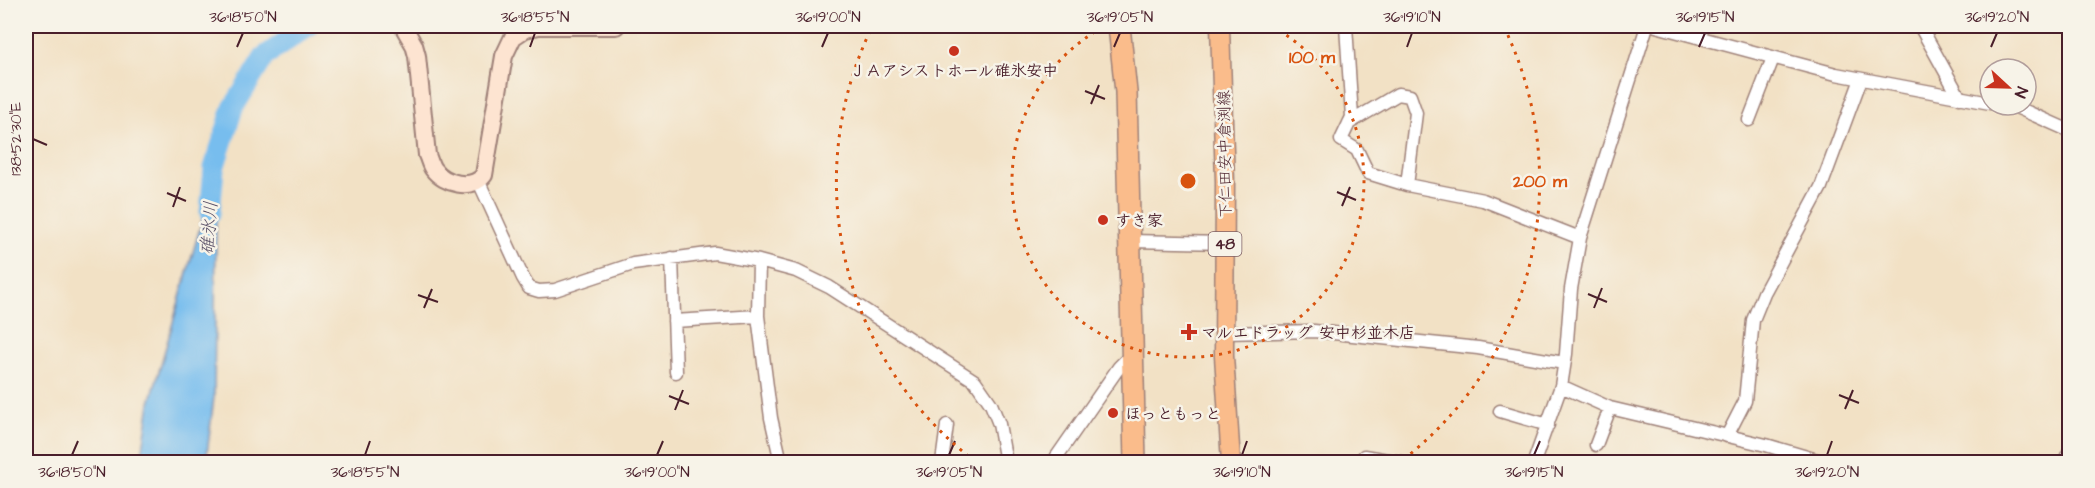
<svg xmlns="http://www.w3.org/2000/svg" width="2095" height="488" font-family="'Architects Daughter','Klee One',sans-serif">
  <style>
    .water { fill: #77bdee; stroke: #606e8c; stroke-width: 1.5 }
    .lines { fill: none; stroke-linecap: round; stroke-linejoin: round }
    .river { stroke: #77bdee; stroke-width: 21 }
    .street-casing { stroke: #9e8078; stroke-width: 15 }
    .secondary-casing { stroke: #9e8078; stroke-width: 20 }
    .primary-casing { stroke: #9e8078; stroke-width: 21 }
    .highway-casing { stroke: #9e8078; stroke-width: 24 }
    .street { stroke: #fff; stroke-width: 12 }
    .secondary { stroke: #fde4d1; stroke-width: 16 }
    .primary { stroke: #fabc8b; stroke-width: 18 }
    .highway { stroke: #fabc8b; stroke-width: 21 }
    .ticks { fill: none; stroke: #4a1f2b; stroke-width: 2 }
    .ring { fill: none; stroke: #d8530f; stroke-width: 3; stroke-dasharray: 3 6 }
    .poi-dot { fill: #c8321e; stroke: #f7f3e8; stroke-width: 2 }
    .labels { text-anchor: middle; stroke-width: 5; stroke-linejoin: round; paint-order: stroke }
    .shield { fill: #f7f3e8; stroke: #7e5f64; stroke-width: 1.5 }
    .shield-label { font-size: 15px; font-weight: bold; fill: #4a1f2b }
    .poi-label { font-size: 16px; font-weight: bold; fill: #4a1f2b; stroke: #f7f3e8; text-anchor: start }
    .street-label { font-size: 16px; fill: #4a1f2b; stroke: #f7f3e8 }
    .water-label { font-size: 18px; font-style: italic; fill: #584e66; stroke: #f7f3e8 }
    .centre { fill: #d8530f; stroke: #f7f3e8; stroke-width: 3 }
    .ring-label { font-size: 18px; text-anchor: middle; font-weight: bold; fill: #d8530f; stroke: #f7f3e8; stroke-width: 5; stroke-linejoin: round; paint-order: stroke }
    .neatline { fill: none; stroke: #4a1f2b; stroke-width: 2 }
    .ticks-label { font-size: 15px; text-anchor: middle; fill: #4a1f2b }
  </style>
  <rect width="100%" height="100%" fill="#f7f3e8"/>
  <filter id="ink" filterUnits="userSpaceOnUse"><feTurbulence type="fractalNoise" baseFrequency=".0167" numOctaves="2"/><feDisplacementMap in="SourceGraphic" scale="12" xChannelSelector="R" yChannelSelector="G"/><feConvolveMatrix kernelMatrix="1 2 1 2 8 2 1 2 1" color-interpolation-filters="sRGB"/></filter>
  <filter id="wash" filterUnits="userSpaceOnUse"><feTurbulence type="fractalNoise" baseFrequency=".008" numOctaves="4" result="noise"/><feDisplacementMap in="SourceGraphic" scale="24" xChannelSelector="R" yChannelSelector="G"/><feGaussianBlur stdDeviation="1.35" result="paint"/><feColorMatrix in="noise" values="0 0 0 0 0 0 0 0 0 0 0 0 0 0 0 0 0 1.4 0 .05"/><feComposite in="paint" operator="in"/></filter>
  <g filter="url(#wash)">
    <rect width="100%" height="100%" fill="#f2e1c5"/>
    <path class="water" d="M 217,168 L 214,397 L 206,462 L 141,462 L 150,403 Z"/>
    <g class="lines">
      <path class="river" d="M 210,213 L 214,168 L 233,108 L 265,56 L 308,26"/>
    </g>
  </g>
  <g filter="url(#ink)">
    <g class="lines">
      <defs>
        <path id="street" d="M 1346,26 L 1352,117 L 1341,140 L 1357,150 L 1368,173 L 1407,185 L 1416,113 L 1410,96 L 1398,94 L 1349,123
          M 1656,26 L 1836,74 L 1990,103
          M 1920,26 L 1960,98
          M 2004,105 L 2016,107 L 2070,131
          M 1749,120 L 1773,58
          M 479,182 L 523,278 L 529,288 L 539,291 L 555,290 L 633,264 L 715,253 L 759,261 L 796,271 L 829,287 L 975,381 L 991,404 L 999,424 L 1006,462
          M 1407,185 L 1483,200 L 1580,238
          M 1130,241 L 1225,243
          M 672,258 L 676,372
          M 759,261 L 758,316 L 771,418 L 781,462
          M 674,321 L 758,316
          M 1224,333 L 1314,331 L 1478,348 L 1564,363
          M 1561,386 L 1610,408 L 1766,445 L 1824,462
          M 1500,411 L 1548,425
          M 1727,436 L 1745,401 L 1753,320 L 1764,293 L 1821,187 L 1861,79
          M 1596,445 L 1610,408
          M 1364,456 L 1400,462
          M 942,462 L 947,425
          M 1053,462 L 1119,367 L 1133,353
          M 1534,462 L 1561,386 L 1566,354 L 1571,289 L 1580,238 L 1647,26
          M 2064,462 L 2070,450"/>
        <path id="secondary" d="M 403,26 L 414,45 L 417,56 L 427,155 C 429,159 430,165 433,169 C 444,184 472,191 484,175 L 504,56 L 513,37 L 525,29 L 539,26 L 616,26"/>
        <path id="primary" d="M 1220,26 L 1225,182 L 1224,356 L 1231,462"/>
        <path id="highway" d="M 1119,26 L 1126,92 L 1135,462"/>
      </defs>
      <use href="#street" class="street-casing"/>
      <use href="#secondary" class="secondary-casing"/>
      <use href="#primary" class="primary-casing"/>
      <use href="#highway" class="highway-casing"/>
      <use href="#street" class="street"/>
      <use href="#secondary" class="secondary"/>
      <use href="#primary" class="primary"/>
      <use href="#highway" class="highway"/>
    </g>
  </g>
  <path class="ticks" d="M 237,47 L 243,33M 530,47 L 535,33M 822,47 L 828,33M 1114,47 L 1120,33M 1407,47 L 1412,33M 1699,47 L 1705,33M 1991,47 L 1997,33M 1085,91 L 1105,99M 1091,104 L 1099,85M 33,139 L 47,145M 1337,192 L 1356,200M 167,193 L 186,201M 1342,206 L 1350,187M 173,207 L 180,187M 1588,294 L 1607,302M 418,295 L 438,302M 424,308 L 432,289M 1594,308 L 1602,288M 1839,395 L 1859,403M 669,396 L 689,404M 1845,409 L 1853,390M 675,410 L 683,390M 72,455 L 78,441M 365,455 L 370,441M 657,455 L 663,441M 949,455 L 955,441M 1242,455 L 1247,441M 1534,455 L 1540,441M 1827,455 L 1832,441"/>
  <g class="ring">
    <path d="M1271 26A176 176 0 1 1 1105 26"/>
    <path d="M976 462A352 352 0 0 1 872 27M1504 27A352 352 0 0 1 1400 462"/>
  </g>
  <g class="poi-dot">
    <circle cx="954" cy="51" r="6"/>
    <circle cx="1103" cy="220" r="6"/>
    <path d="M1186 323h6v6h6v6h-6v6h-6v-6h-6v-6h6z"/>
    <circle cx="1113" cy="413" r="6"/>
  </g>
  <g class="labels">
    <rect class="shield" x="1208.5" y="232" width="33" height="24" rx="4.5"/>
    <g class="shield-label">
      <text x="1225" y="249">48</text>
    </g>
    <g class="poi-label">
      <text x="954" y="76" text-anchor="middle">ＪＡアシストホール碓氷安中</text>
      <text x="1115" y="226">すき家</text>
      <text x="1201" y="338">マルエドラッグ 安中杉並木店</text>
      <text x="1125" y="419">ほっともっと</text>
    </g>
    <g class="street-label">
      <text transform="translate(1224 154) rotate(-91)" y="6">下仁田安中倉渕線</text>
    </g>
    <g class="water-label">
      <text transform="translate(209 228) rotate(-86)" y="6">碓氷川</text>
    </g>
  </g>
  <circle cx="1188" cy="181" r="9" class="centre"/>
  <g class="ring-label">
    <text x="1312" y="63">100 m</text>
    <text x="1540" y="187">200 m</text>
  </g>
  <rect width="2095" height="488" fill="none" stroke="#f7f3e8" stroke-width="66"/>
  <g transform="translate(2008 87) rotate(112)"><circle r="28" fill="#f7f3e8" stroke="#b29e9c" stroke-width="1.5"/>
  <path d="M0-4.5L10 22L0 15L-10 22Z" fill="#c8321e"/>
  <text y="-9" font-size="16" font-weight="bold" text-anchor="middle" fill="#4a1f2b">N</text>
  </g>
  <rect x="33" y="33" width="2029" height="422" class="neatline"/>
  <g class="ticks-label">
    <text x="243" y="22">36°18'50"N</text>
    <text x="535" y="22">36°18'55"N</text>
    <text x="828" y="22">36°19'00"N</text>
    <text x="1120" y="22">36°19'05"N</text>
    <text x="1412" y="22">36°19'10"N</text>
    <text x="1705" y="22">36°19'15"N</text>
    <text x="1997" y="22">36°19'20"N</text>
    <text transform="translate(16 139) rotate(-90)" y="5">138°52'30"E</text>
    <text x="72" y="477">36°18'50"N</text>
    <text x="365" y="477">36°18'55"N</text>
    <text x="657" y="477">36°19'00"N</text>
    <text x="949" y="477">36°19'05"N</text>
    <text x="1242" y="477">36°19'10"N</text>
    <text x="1534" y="477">36°19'15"N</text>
    <text x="1827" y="477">36°19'20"N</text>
  </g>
</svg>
